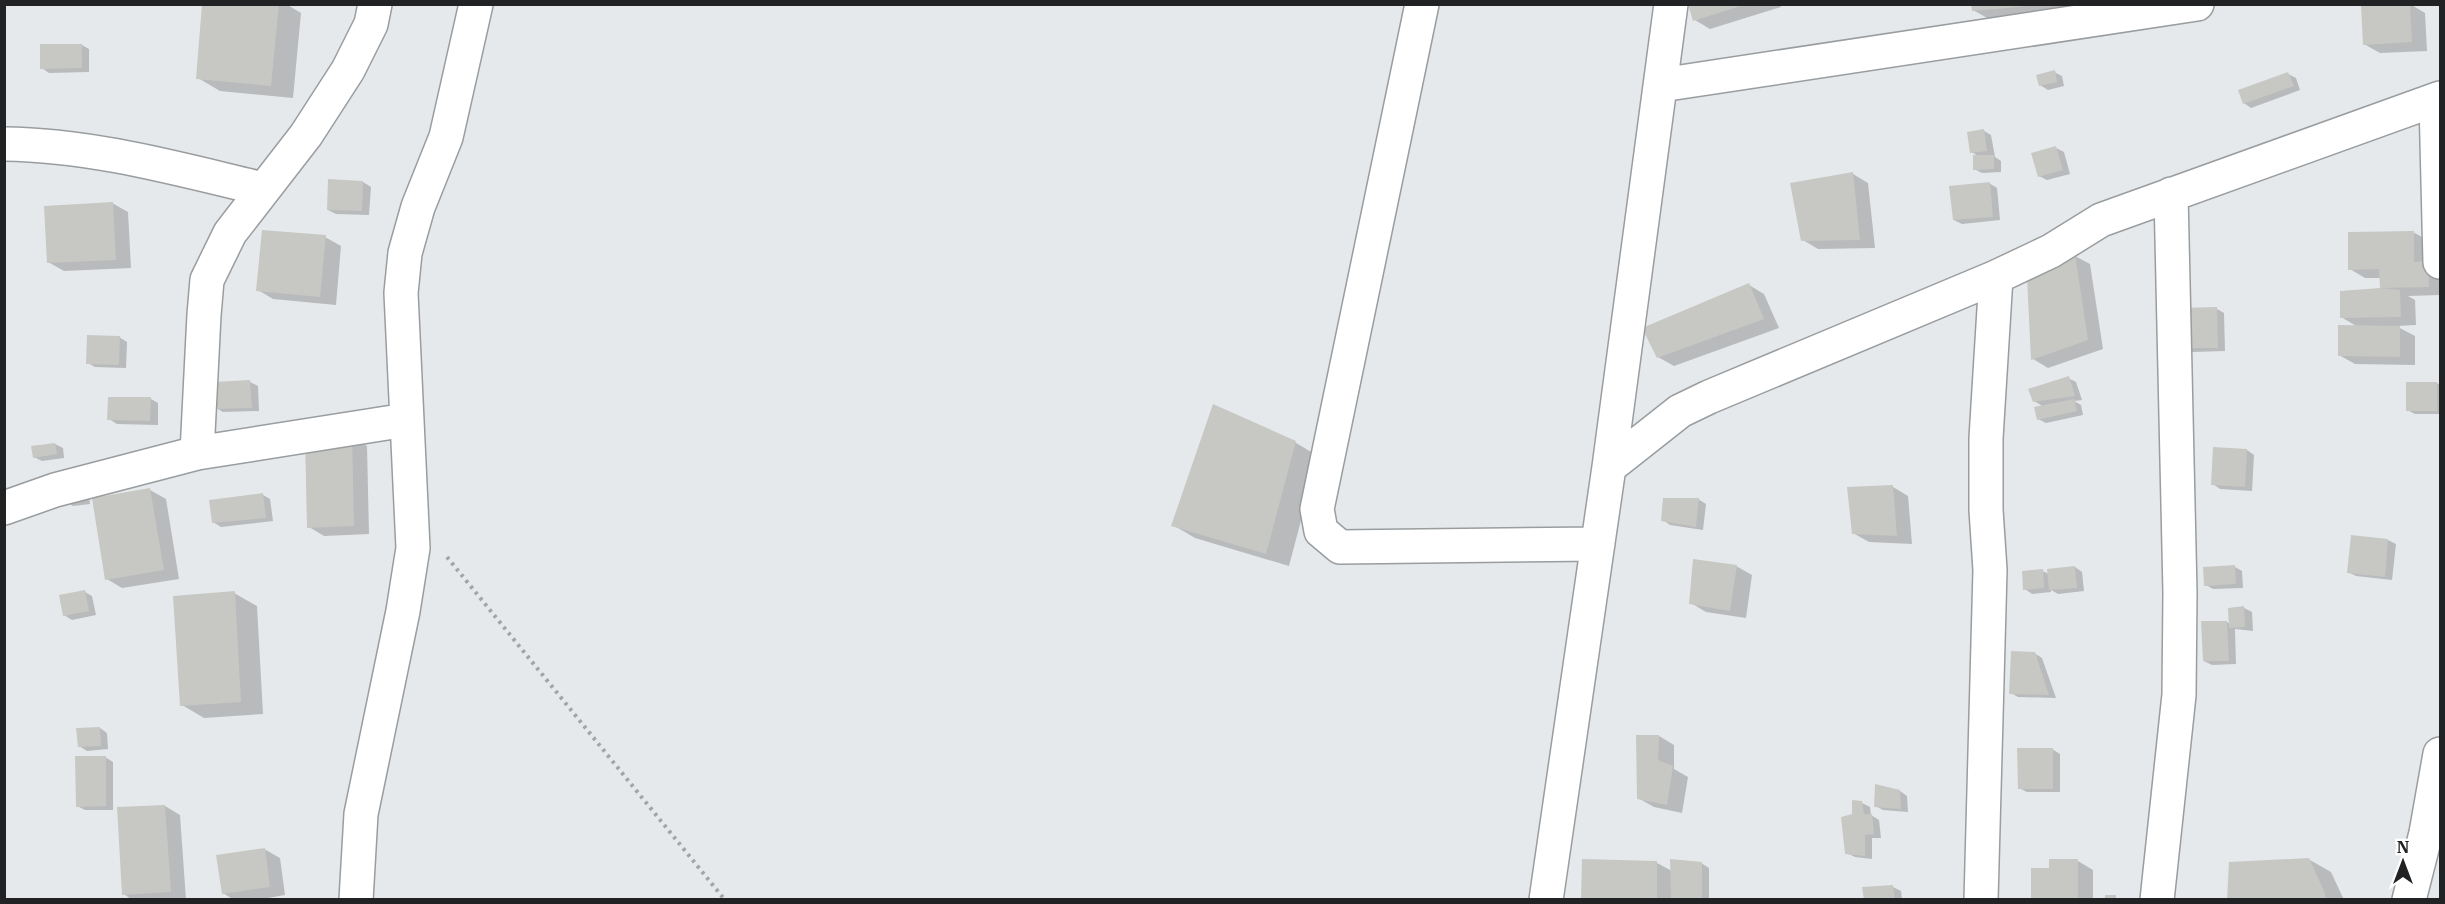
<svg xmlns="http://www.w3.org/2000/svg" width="2445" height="904" font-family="'IBM Plex Serif',serif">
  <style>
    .shadow { fill: #0003 }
    .building { fill: #c7c8c4 }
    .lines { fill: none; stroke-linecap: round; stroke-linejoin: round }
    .minor-casing { stroke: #999d9f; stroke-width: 36 }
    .path { stroke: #a2a5a7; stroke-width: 4; stroke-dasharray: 3 4.5; stroke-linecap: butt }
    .minor { stroke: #fff; stroke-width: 33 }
  </style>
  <rect width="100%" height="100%" fill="#e6e9ec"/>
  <path class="shadow" d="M 204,4 L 286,4 L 301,13 L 293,98 L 220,91 L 198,78 Z
    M 1689,4 L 1780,4 L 1781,7 L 1710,29 L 1695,20 Z
    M 1973,4 L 2074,4 L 2075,16 L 1996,23 L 1973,10 Z
    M 2410,4 L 2425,13 L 2427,51 L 2380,53 L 2364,44 L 2362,7 Z
    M 82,45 L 89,49 L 89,72 L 49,73 L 42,68 Z
    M 2054,72 L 2062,76 L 2064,86 L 2048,90 L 2040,85 Z
    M 2288,74 L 2296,78 L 2300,90 L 2251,108 L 2244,103 Z
    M 1984,131 L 1991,135 L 1995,157 L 2001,161 L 2001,172 L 1982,173 L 1974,169 L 1979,157 L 1972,152 Z
    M 2056,148 L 2064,152 L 2070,174 L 2047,180 L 2039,176 Z
    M 1853,174 L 1868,183 L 1875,248 L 1818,249 L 1803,240 Z
    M 329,181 L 363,182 L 371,187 L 369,215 L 336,214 L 328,210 Z
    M 1989,183 L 1997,188 L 2000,220 L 1962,224 L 1954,220 Z
    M 112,203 L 128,212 L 131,268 L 64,271 L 48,262 Z
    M 2413,232 L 2429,241 L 2440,270 L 2440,295 L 2408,296 L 2415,300 L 2416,325 L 2396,326 L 2415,336 L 2415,365 L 2355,364 L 2339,355 L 2358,327 L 2341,317 L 2382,289 L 2381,278 L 2365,278 L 2350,269 Z
    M 325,237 L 341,246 L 336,305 L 273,299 L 258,290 Z
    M 2075,256 L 2090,264 L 2103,349 L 2048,368 L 2033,359 Z
    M 1749,285 L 1764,294 L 1779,328 L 1674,366 L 1658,357 Z
    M 2217,309 L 2224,313 L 2225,351 L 2192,352 L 2184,347 Z
    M 119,337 L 127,342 L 126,368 L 95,367 L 88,363 Z
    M 2068,378 L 2076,382 L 2082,400 L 2074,401 L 2081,405 L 2083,415 L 2046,423 L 2038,419 L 2044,407 L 2034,401 Z
    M 250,382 L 258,386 L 259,411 L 223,412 L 216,408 Z
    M 2437,383 L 2440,385 L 2440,414 L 2415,414 L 2407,410 Z
    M 151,399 L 158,403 L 158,425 L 117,424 L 109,419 Z
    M 1214,406 L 1296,443 L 1318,456 L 1289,566 L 1195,538 L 1173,525 Z
    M 351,437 L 367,446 L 369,534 L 324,536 L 309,527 Z
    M 55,444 L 63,448 L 64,458 L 42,461 L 34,457 Z
    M 2247,450 L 2254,455 L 2252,491 L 2220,489 L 2213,484 Z
    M 1893,487 L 1908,496 L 1912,544 L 1869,542 L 1853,533 Z
    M 150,490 L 166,499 L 179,579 L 122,588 L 107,579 Z
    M 89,494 L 90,504 L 73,506 L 65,501 Z
    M 263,495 L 270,499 L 273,521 L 221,527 L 213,522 Z
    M 1698,499 L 1706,504 L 1703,530 L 1670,525 L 1663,520 Z
    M 2352,537 L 2388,540 L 2396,544 L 2392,580 L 2356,576 L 2348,572 Z
    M 1736,566 L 1752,575 L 1746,618 L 1706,612 L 1691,603 Z
    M 2075,567 L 2082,572 L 2084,591 L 2058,594 L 2051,590 L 2051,592 L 2032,594 L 2025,589 L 2042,571 L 2049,574 Z
    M 2235,567 L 2242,571 L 2243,588 L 2213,589 L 2206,585 Z
    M 85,592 L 92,596 L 96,615 L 72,620 L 64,615 Z
    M 234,593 L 257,606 L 263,714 L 204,718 L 182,705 Z
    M 2244,608 L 2252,612 L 2253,631 L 2235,629 L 2236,664 L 2212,665 L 2204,661 L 2227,622 L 2230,624 Z
    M 2034,653 L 2042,658 L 2056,698 L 2018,697 L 2011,693 Z
    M 100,728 L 107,733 L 108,749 L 87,751 L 79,746 Z
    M 1659,736 L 1674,745 L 1674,769 L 1688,777 L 1682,813 L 1654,807 L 1638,798 Z
    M 2052,749 L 2060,754 L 2060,792 L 2027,792 L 2019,788 Z
    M 105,757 L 113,762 L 113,810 L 85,810 L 77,806 Z
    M 1900,791 L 1907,796 L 1908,812 L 1883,810 L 1876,806 Z
    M 1862,803 L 1870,807 L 1871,815 L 1879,820 L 1881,838 L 1872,838 L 1872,859 L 1855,857 L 1847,853 L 1854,815 Z
    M 165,806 L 180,815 L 186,900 L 132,900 L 124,894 Z
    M 264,849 L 280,858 L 285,895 L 256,900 L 234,900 L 223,893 Z
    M 2308,859 L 2331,872 L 2344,900 L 2229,900 Z
    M 2078,861 L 2093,870 L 2093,900 L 2033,900 L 2051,870 Z
    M 1657,863 L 1672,871 L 1701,863 L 1709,868 L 1709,900 L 1677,900 L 1672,897 L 1672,900 L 1583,900 Z
    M 1893,887 L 1901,891 L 1902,900 L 1866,900 Z"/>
  <path class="building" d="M 202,4 L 279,4 L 271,86 L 196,79 Z
    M 1688,4 L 1744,4 L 1744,5 L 1693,21 Z
    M 1971,4 L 2029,4 L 2029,6 L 1972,11 Z
    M 2410,4 L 2412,42 L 2363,45 L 2361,5 Z
    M 40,44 L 82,44 L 82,68 L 40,69 Z
    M 2055,70 L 2057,82 L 2039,86 L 2036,75 Z
    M 2288,72 L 2294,86 L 2243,104 L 2238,90 Z
    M 1984,129 L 1987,151 L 1970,153 L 1967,132 Z
    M 2056,146 L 2063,170 L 2038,177 L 2031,153 Z
    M 1973,155 L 1994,155 L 1994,169 L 1973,170 Z
    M 1853,172 L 1860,240 L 1801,241 L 1790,183 Z
    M 328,179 L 363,181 L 362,211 L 327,210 Z
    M 1990,182 L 1993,217 L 1953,220 L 1949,186 Z
    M 113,202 L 116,260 L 47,263 L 44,206 Z
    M 262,230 L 326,235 L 320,297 L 256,291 Z
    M 2414,231 L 2414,262 L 2428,261 L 2429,287 L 2381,288 L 2400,290 L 2401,317 L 2340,318 L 2340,291 L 2380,288 L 2379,269 L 2348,270 L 2348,232 Z
    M 2075,254 L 2088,340 L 2031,360 L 2027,277 Z
    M 1749,283 L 1764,319 L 1657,358 L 1642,328 Z
    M 2217,307 L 2218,348 L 2183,348 L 2182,308 Z
    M 2338,325 L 2400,326 L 2400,357 L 2338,356 Z
    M 87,335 L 120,336 L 119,365 L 86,364 Z
    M 2069,376 L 2075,396 L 2033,402 L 2028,389 Z
    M 250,380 L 252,408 L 214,409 L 214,382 Z
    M 2406,382 L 2437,382 L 2437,411 L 2406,411 Z
    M 108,397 L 151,397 L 150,421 L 107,420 Z
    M 2074,399 L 2077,411 L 2037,420 L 2034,407 Z
    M 1213,404 L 1296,441 L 1266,554 L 1171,526 Z
    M 352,435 L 354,526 L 307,528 L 305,436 Z
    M 55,443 L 57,454 L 33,458 L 31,446 Z
    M 2213,447 L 2247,449 L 2245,487 L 2211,485 Z
    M 1893,485 L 1897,536 L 1852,534 L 1847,487 Z
    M 150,488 L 164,570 L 105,580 L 92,498 Z
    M 263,493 L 266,518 L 212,523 L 209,500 Z
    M 1663,498 L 1699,498 L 1696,527 L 1661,521 Z
    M 2351,535 L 2388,539 L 2385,577 L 2347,573 Z
    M 1693,559 L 1737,565 L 1730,611 L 1689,604 Z
    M 2235,565 L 2236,584 L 2204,586 L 2203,567 Z
    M 2075,566 L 2077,588 L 2049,590 L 2047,569 Z
    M 2043,569 L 2044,588 L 2023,590 L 2022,571 Z
    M 85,590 L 89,611 L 63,616 L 59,595 Z
    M 235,591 L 241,702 L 180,706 L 173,596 Z
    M 2244,606 L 2245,627 L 2229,628 L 2228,608 Z
    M 2201,621 L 2227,621 L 2229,661 L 2203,661 Z
    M 2011,651 L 2035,652 L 2049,695 L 2009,694 Z
    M 100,727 L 101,746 L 78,747 L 76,728 Z
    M 1636,735 L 1659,735 L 1658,760 L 1673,766 L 1667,805 L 1637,799 Z
    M 2017,748 L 2053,748 L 2053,789 L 2018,789 Z
    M 75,756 L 106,756 L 106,806 L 76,807 Z
    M 1875,784 L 1900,790 L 1901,809 L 1874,807 Z
    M 1852,800 L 1862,801 L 1864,814 L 1872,814 L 1874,834 L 1865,835 L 1865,856 L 1845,854 L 1841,817 L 1852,814 Z
    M 165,805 L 171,892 L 122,895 L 117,807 Z
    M 265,848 L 270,887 L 222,894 L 216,855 Z
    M 2309,858 L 2325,893 L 2326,900 L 2227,900 L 2229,862 Z
    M 1582,859 L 1657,861 L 1657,900 L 1581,900 Z
    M 1670,859 L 1702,862 L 1702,898 L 1671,898 Z
    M 2049,859 L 2078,859 L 2078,900 L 2031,900 L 2031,868 L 2049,868 Z
    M 1893,885 L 1895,900 L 1864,900 L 1862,887 Z
    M 2105,895 L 2116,895 L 2116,900 L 2105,900 Z"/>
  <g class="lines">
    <defs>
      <path id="minor" d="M 1422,4 L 1317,509 L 1321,531 L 1340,547 L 1598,544
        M 1661,85 L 2197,4
        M 2436,101 L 2440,262
        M 4,144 C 93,145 178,169 263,189
        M 197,453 L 204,315 L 207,280 L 230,233 L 306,135 L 348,70 L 371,24 L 375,4
        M 1609,467 L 1680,411 L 1709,397 L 1996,277 L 2051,251 L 2101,220 L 2440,98
        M 4,508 L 55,490 L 197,453 L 406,420
        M 356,900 L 361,814 L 403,611 L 413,548 L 401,293 L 405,253 L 418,207 L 446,137 L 476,4
        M 1546,900 L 1609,467 L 1671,4
        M 1981,900 L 1990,570 L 1986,510 L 1986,438 L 1996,277
        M 2157,900 L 2179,695 L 2180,593 L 2171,194
        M 2409,900 L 2426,833 L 2440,754"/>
    </defs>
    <use href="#minor" class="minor-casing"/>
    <path class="path" d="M 447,557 L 725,900"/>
    <use href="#minor" class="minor"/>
  </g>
  <rect width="2445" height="904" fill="none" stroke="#212223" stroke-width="12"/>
  <g transform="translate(2403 862)" stroke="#ffffff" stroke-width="4.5" paint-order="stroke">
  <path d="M0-4.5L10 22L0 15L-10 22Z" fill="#212223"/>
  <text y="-9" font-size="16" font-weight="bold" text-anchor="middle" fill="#212223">N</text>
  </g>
</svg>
